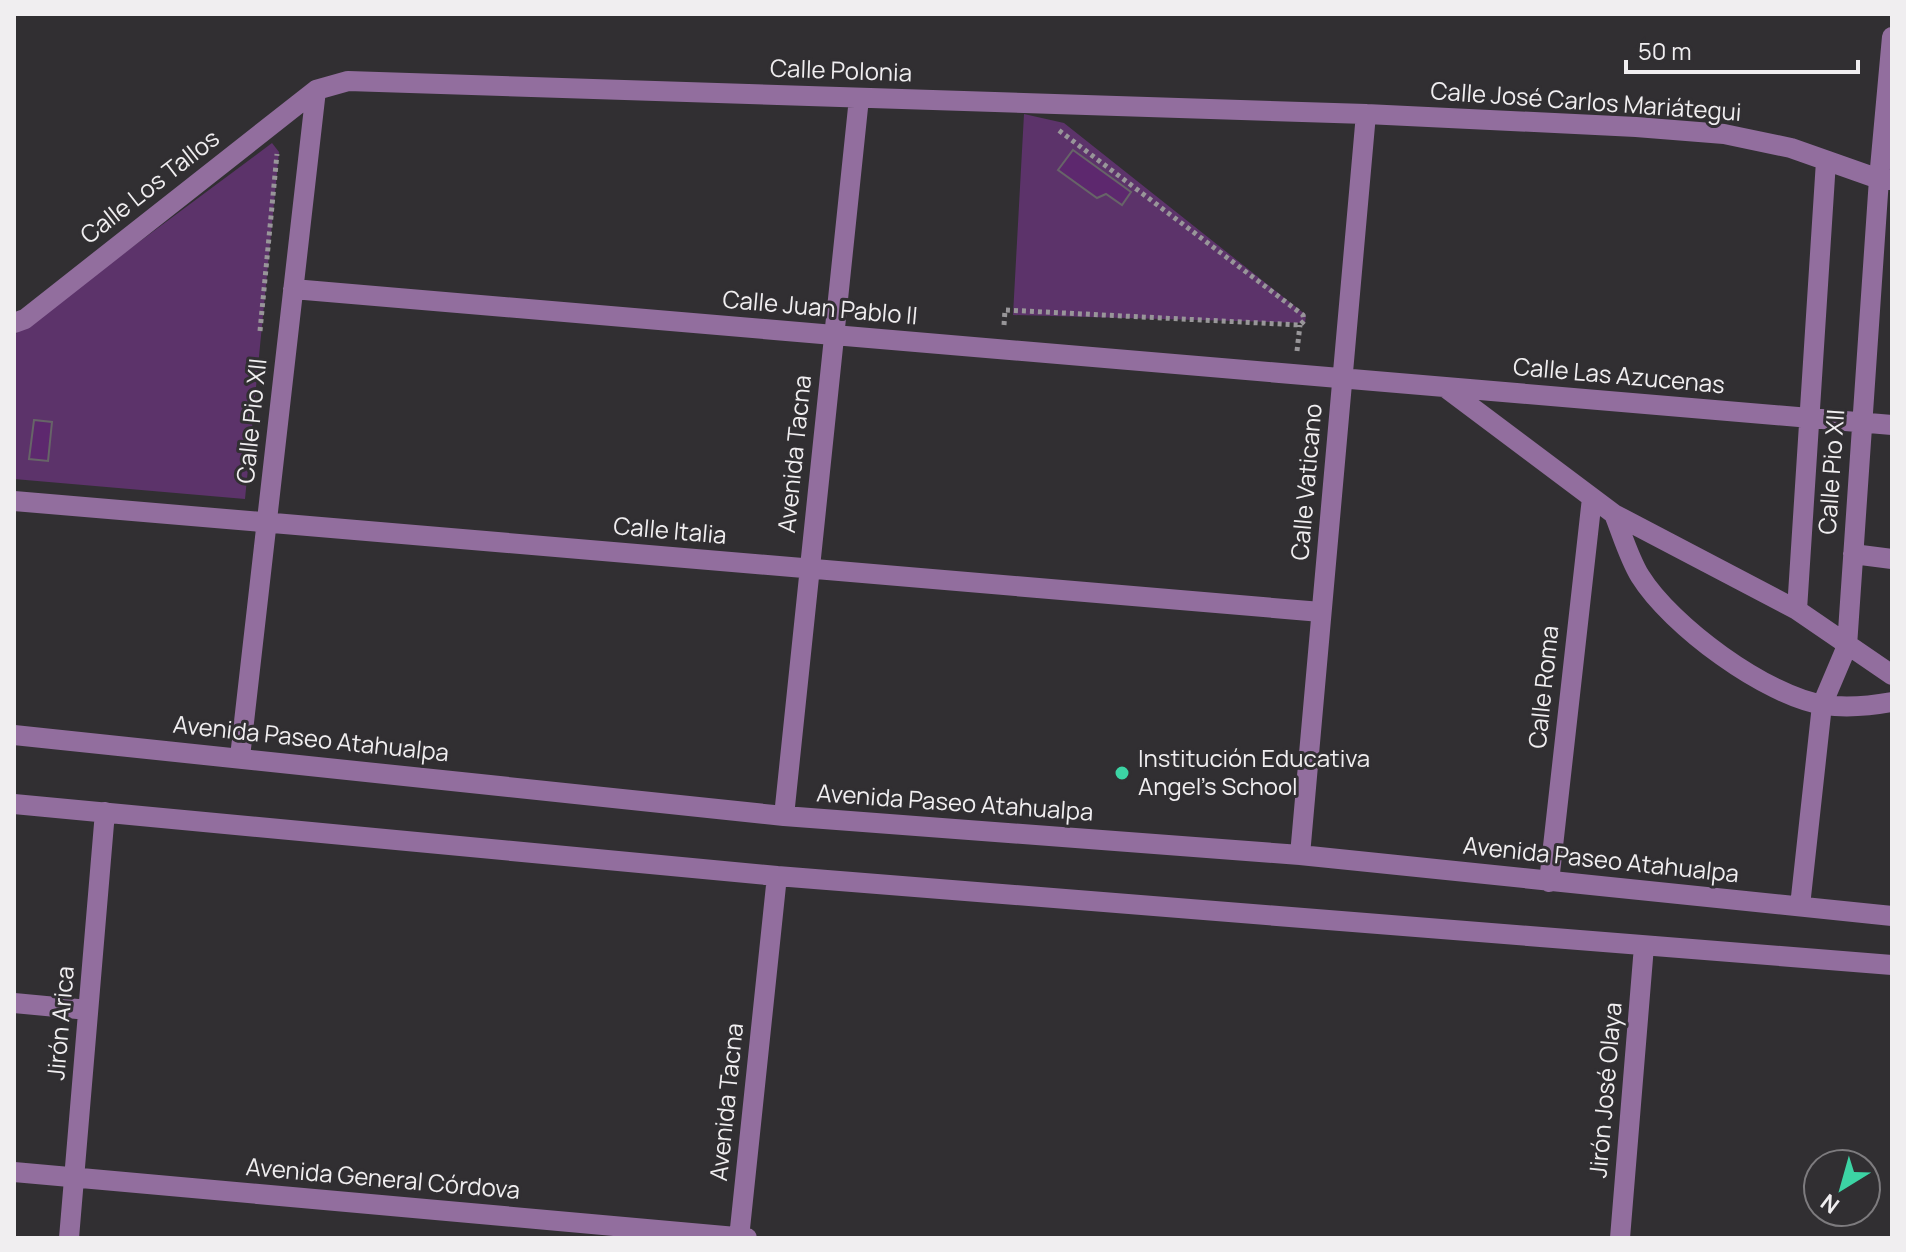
<svg xmlns="http://www.w3.org/2000/svg" width="1906" height="1252" font-family="Manrope,sans-serif">
  <style>
    .green { fill: #5c336a }
    .building { fill: #5d286e; stroke: #676468; stroke-width: 2 }
    .lines { fill: none; stroke-linecap: round; stroke-linejoin: round }
    .path { stroke: #989699; stroke-width: 5; stroke-dasharray: 4 4; stroke-linecap: butt }
    .minor { stroke: #926e9e; stroke-width: 20 }
    .poi-dot { fill: #3cd4a4; stroke: #312f32; stroke-width: 3 }
    .labels { text-anchor: middle; stroke-width: 6; stroke-linejoin: round; paint-order: stroke }
    .street-label { font-size: 24px; fill: #f0eef0; stroke: #312f32 }
    .poi-label { font-size: 24px; fill: #f0eef0; stroke: #312f32; text-anchor: start }
  </style>
  <rect width="100%" height="100%" fill="#312f32"/>
  <path class="green" d="M 1024,114 L 1064,123 L 1306,315 L 1305,323 L 1013,315 Z
    M 272,143 L 279,152 L 245,499 L 14,479 L 14,335 Z"/>
  <path class="building" d="M 1073,150 L 1131,192 L 1122,205 L 1106,194 L 1097,198 L 1058,170 Z
    M 34,420 L 52,422 L 48,461 L 29,459 Z"/>
  <g class="lines">
    <path class="path" d="M 1004,325 L 1005,310 L 1300,325 L 1304,321 L 1303,315 L 1057,129
      M 260,331 L 277,154
      M 1297,351 L 1300,325"/>
    <path class="minor" d="M 293,289 L 1892,425
      M 14,323 L 25,319 L 316,90 L 348,81 L 1366,114 L 1636,127 L 1724,134 L 1791,148 L 1879,179 L 1892,180
      M 1446,388 L 1614,514 L 1797,610 L 1892,675
      M 14,501 L 1321,612
      M 1614,514 C 1622,534 1629,558 1640,576 C 1671,626 1766,696 1824,705 C 1847,708 1870,706 1892,702
      M 1853,554 L 1892,559
      M 1797,610 L 1826,161
      M 14,735 L 784,816 L 1300,855 L 1892,916
      M 240,757 L 316,90
      M 14,804 L 777,876 L 1892,965
      M 784,816 L 859,98
      M 1300,855 L 1366,114
      M 1549,882 L 1592,498
      M 1800,906 L 1822,705 L 1847,646 L 1879,179 L 1892,37
      M 14,1003 L 88,1010
      M 14,1172 L 747,1238
      M 69,1238 L 105,812
      M 739,1238 L 777,876
      M 1620,1238 L 1644,946"/>
  </g>
  <circle class="poi-dot" cx="1122" cy="773" r="8"/>
  <g class="labels">
    <g class="street-label">
      <text transform="translate(841 71) rotate(2)" y="8">Calle Polonia</text>
      <text transform="translate(1586 102) rotate(4)" y="8">Calle José Carlos Mariátegui</text>
      <text transform="translate(150 187) rotate(-38)" y="8">Calle Los Tallos</text>
      <text transform="translate(820 308) rotate(5)" y="8">Calle Juan Pablo II</text>
      <text transform="translate(1619 376) rotate(5)" y="8">Calle Las Azucenas</text>
      <text transform="translate(252 421) rotate(-84)" y="8">Calle Pio XII</text>
      <text transform="translate(795 454) rotate(-84)" y="8">Avenida Tacna</text>
      <text transform="translate(1832 472) rotate(-86)" y="8">Calle Pio XII</text>
      <text transform="translate(1307 482) rotate(-85)" y="8">Calle Vaticano</text>
      <text transform="translate(670 531) rotate(5)" y="8">Calle Italia</text>
      <text transform="translate(1544 687) rotate(-84)" y="8">Calle Roma</text>
      <text transform="translate(311 739) rotate(6)" y="8">Avenida Paseo Atahualpa</text>
      <text transform="translate(955 803) rotate(4)" y="8">Avenida Paseo Atahualpa</text>
      <text transform="translate(1601 860) rotate(6)" y="8">Avenida Paseo Atahualpa</text>
      <text transform="translate(61 1023) rotate(-85)" y="8">Jirón Arica</text>
      <text transform="translate(1606 1090) rotate(-85)" y="8">Jirón José Olaya</text>
      <text transform="translate(727 1102) rotate(-84)" y="8">Avenida Tacna</text>
      <text transform="translate(383 1179) rotate(5)" y="8">Avenida General Córdova</text>
    </g>
    <g class="poi-label">
      <text x="1138" y="767">Institución Educativa<tspan x="1138" dy="28">Angel's School</tspan></text>
    </g>
  </g>
  <rect width="1906" height="1252" fill="none" stroke="#f0eef0" stroke-width="32"/>
  <g transform="translate(1842 1188) rotate(217)"><circle r="38" fill="#312f32" stroke="#7d7b7e" stroke-width="2"/>
  <path d="M0-6L14 30L0 20L-14 30Z" fill="#3cd4a4"/>
  <text y="-12" font-size="22" font-weight="bold" text-anchor="middle" fill="#f0eef0">N</text>
  </g>
  <path d="M1626 60v12h232v-12" fill="none" stroke="#f0eef0" stroke-width="4"/>
  <text x="1638" y="60" font-size="24" fill="#f0eef0" stroke="#312f32" stroke-width="6" paint-order="stroke">50 m</text>
</svg>
